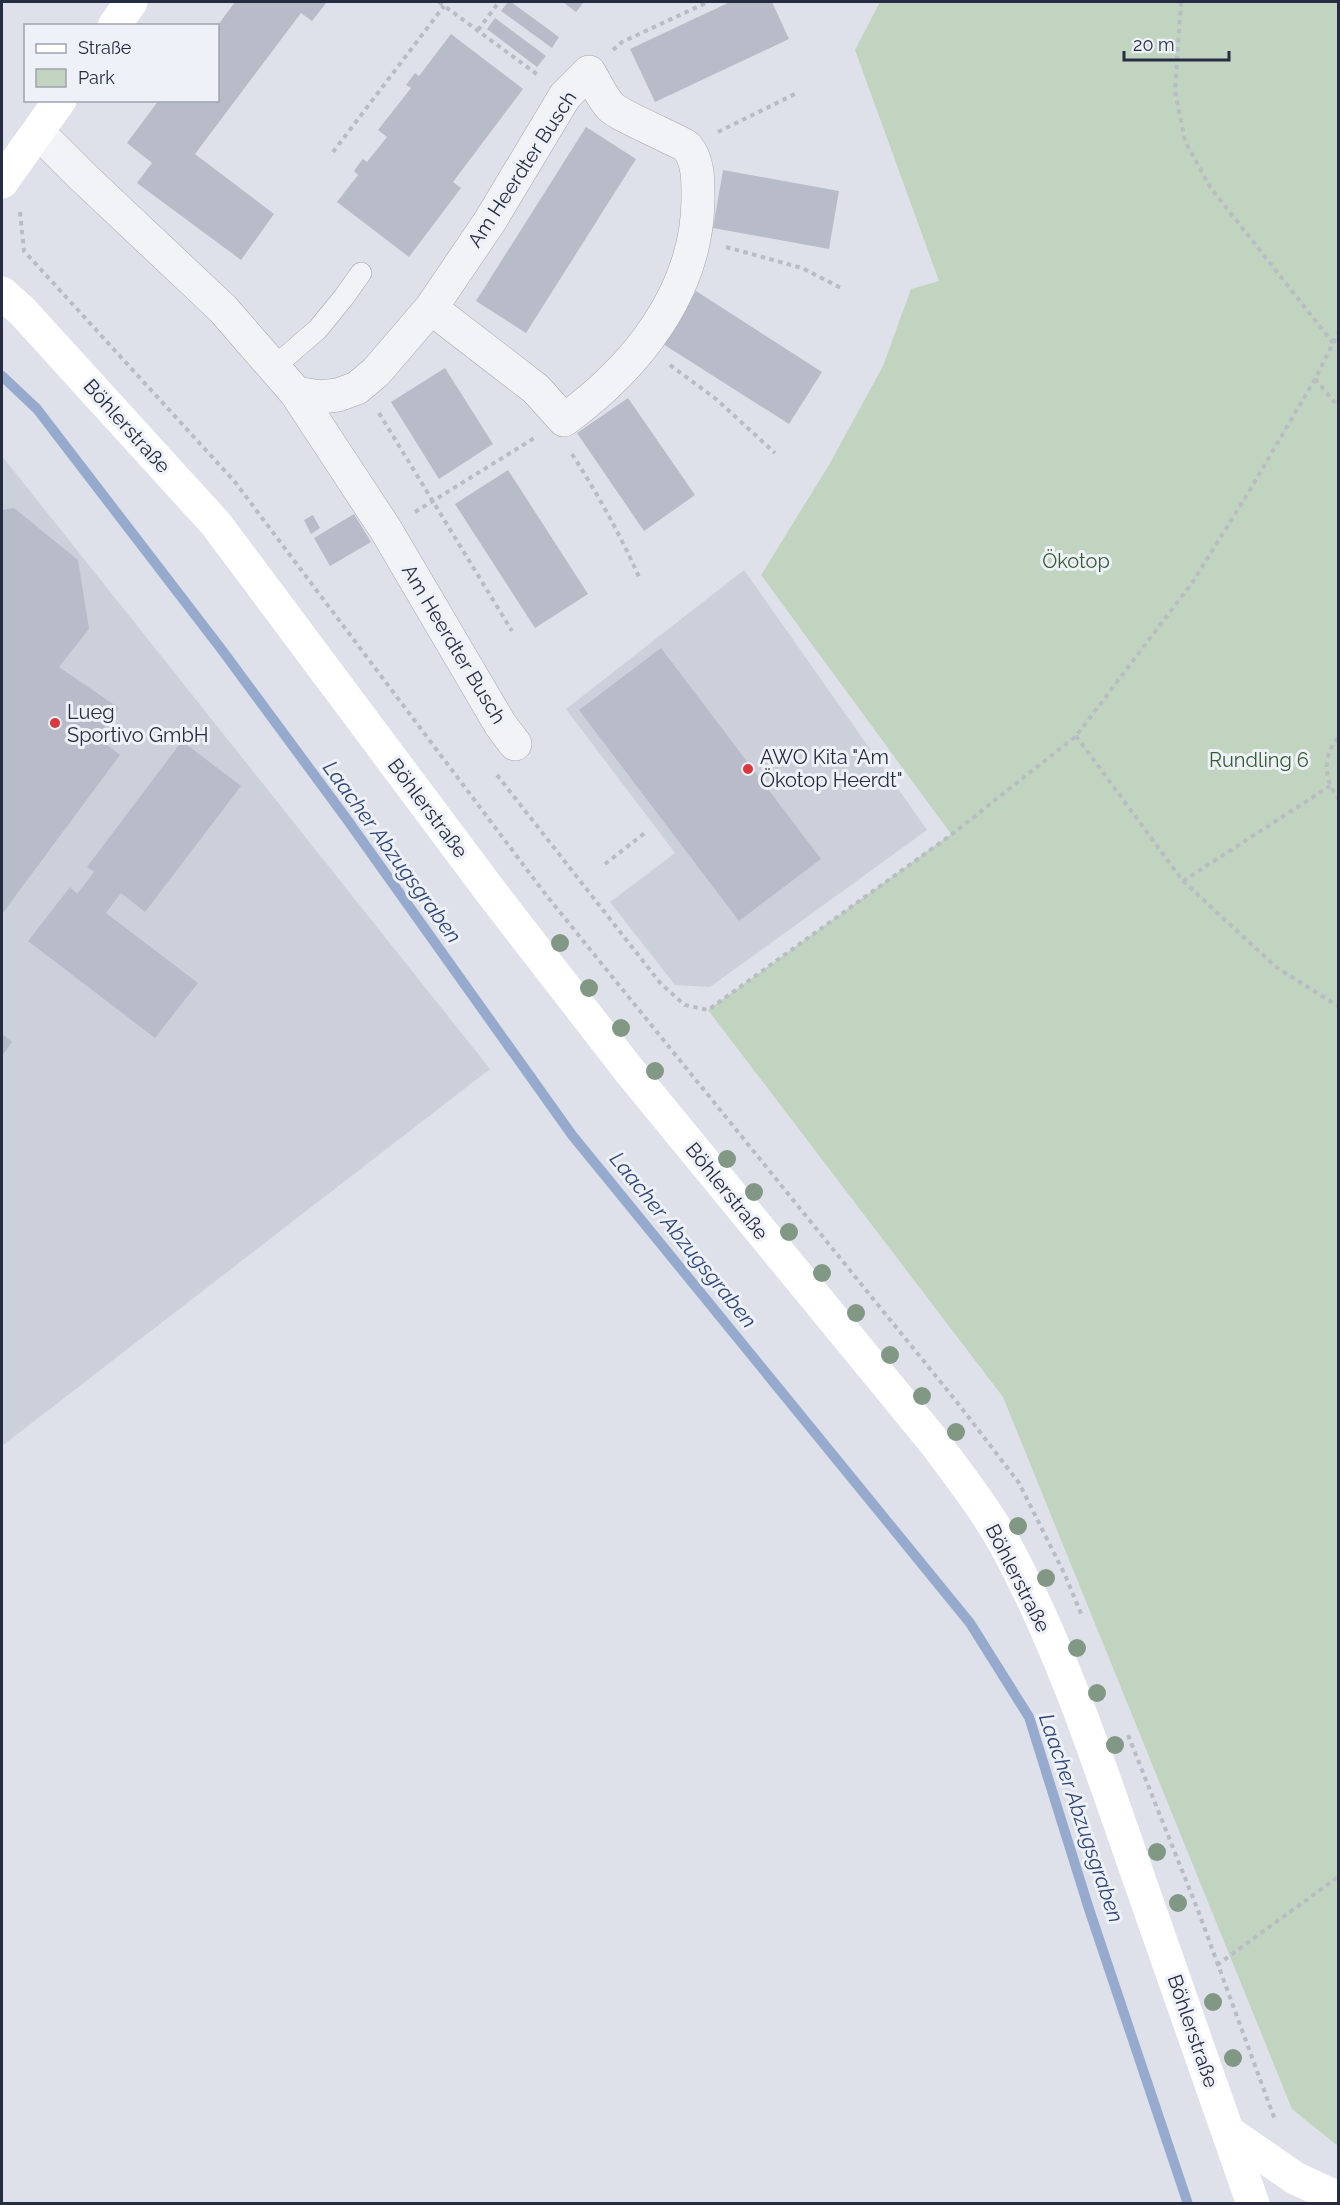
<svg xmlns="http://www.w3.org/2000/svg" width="1340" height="2205" font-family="Raleway,sans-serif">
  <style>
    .built { fill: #ccd0db }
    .green { fill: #c1d4bf }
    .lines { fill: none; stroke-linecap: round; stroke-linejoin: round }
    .stream { stroke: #96aacd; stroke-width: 10 }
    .building { fill: #b8bcc9 }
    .lane-casing { stroke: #a3a7b4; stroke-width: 22 }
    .street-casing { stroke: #a3a7b4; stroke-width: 34 }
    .path { stroke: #b8bcc4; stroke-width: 4; stroke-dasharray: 4.5 4.5; stroke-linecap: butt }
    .lane { stroke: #f1f3f7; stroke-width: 21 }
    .street { stroke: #f1f3f7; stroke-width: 33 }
    .secondary { stroke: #fff; stroke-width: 33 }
    .tree { fill: #819984 }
    .poi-dot { fill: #da383d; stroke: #eef1f7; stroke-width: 2 }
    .labels { text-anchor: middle; stroke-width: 6; stroke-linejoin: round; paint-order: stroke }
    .street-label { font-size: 20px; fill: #262d42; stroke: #eef1f7 }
    .park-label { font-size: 20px; fill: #355e32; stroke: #eef1f7 }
    .poi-label { font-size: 20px; fill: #262d42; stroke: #eef1f7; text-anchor: start }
    .water-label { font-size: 21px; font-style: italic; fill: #2d4579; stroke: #eef1f7 }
  </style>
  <rect width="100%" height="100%" fill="#dee1e9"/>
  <path class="built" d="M 2,456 L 490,1069 L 2,1446 Z
    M 744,570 L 927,830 L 710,987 L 675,985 L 610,902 L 675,853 L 566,709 Z"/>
  <path class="green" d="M 880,2 L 1338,2 L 1338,2146 L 1292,2109 L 1003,1397 L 708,1010 L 951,834 L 761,575 L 829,465 L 883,366 L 911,289 L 939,281 L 855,50 Z"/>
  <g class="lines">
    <path class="stream" d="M 2,376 L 37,409 L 222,650 L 346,818 L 572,1135 L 970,1623 L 1029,1717 L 1089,1909 L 1188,2204"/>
  </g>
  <path class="building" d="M 235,2 L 327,2 L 312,21 L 301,13 L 195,154 L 274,214 L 241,260 L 137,183 L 152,163 L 127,143 L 159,100 L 218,100 L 218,25 Z
    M 508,2 L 511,2 L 559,37 L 552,48 L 501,11 Z
    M 563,2 L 584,2 L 576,12 Z
    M 730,2 L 772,2 L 789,39 L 655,102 L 630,49 Z
    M 495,18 L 546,56 L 537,67 L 487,29 Z
    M 451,34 L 523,89 L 453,182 L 461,188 L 409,257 L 337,202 L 358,175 L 354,171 L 358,165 L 363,159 L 367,162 L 387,137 L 378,130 L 411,88 L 406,85 L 415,73 L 419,76 Z
    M 586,127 L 636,159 L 526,333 L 476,301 Z
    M 723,170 L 839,191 L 829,249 L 713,228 Z
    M 696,291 L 822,372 L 789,424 L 663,344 Z
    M 445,368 L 493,444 L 439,479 L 391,402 Z
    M 628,398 L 695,495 L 644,531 L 577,433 Z
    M 508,470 L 588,594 L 535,628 L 455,504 Z
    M 14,508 L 78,560 L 89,629 L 59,667 L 119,708 L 97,737 L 120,755 L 2,914 L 2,510 Z
    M 354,514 L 371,542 L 330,566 L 314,538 Z
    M 313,515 L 320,528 L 311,534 L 304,520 Z
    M 661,648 L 821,859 L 739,921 L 579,710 Z
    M 182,741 L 241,786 L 145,912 L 121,893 L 106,913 L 198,983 L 155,1038 L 28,941 L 70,887 L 77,894 L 94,872 L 87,867 Z
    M 2,1034 L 12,1042 L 2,1056 Z"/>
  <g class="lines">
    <defs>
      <path id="lane" d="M 274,367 L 318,329 L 344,297 L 361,273"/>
      <path id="street" d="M 38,132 L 83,177 L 223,309 L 296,393 L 386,530 L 500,724 L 515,744
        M 296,393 L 320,397 L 338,395 L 357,388 L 376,372 L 431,308 L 490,221 L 565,96 L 589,72 C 596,83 602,98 611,107 C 619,115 659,132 672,139 C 676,141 684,144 687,147 C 699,161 698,183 698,200 C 697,292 636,368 564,420 L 536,389 L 431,308"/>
    </defs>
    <use href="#lane" class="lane-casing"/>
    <use href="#street" class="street-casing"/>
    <path class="path" d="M 439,2 L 538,75
      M 1181,2 L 1175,91 L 1185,141 L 1210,187 L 1333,343
      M 478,30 L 499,2
      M 613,50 L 622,42 L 708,2
      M 718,132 L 795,94
      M 333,152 L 444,6
      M 20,212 L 24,251 L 235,482 L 546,895 L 960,1406 L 1019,1483 L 1065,1575 L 1082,1616
      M 726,247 L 802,268 L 841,288
      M 670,365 L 716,399 L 775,453
      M 1315,379 L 1338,406
      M 379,413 L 512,631
      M 572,454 C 597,493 620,534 639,577
      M 415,512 L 536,437
      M 1076,736 L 1183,881 L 1276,967 L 1338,1006
      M 1338,738 C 1322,756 1324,780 1338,798
      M 497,775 L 661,984 L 685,1005 L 708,1010 L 951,835 L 1076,736 L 1192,583 L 1250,490 L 1315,379 L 1338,333
      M 605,864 L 646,832
      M 1183,881 L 1330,786
      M 1128,1735 L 1199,1913 L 1275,2120
      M 1217,1965 L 1338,1877"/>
    <use href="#lane" class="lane"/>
    <use href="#street" class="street"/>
    <path class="secondary" d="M 114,26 L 131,2
      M 2,182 L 60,100
      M 2,293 L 23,312 L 216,524 L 491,892 L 628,1069 L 935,1443 C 960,1477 987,1511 1007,1548 C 1062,1650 1099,1764 1137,1873 C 1176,1983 1215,2093 1253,2204
      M 1230,2133 L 1295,2178 L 1338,2198"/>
  </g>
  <g class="tree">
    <circle cx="560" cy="943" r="9"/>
    <circle cx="589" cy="988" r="9"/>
    <circle cx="621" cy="1028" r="9"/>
    <circle cx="655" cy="1071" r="9"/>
    <circle cx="727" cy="1159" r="9"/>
    <circle cx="754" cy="1192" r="9"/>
    <circle cx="789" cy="1232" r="9"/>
    <circle cx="822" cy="1273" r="9"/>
    <circle cx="856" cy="1313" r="9"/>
    <circle cx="890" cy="1355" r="9"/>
    <circle cx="922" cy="1396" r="9"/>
    <circle cx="956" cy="1432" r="9"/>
    <circle cx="1018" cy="1526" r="9"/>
    <circle cx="1046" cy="1578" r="9"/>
    <circle cx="1077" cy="1648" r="9"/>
    <circle cx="1097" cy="1693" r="9"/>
    <circle cx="1115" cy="1745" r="9"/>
    <circle cx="1157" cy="1852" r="9"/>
    <circle cx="1178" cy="1903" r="9"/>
    <circle cx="1213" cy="2002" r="9"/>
    <circle cx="1233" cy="2058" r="9"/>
  </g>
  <g class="poi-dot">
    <circle cx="55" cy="723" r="6"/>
    <circle cx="748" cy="769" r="6"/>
  </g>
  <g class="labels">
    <g class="street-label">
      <text transform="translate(522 169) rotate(-57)" y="7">Am Heerdter Busch</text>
      <text transform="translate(127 426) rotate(48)" y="7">Böhlerstraße</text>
      <text transform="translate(454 644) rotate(59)" y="7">Am Heerdter Busch</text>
      <text transform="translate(428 808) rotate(53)" y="7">Böhlerstraße</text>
      <text transform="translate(727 1191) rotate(51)" y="7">Böhlerstraße</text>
      <text transform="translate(1018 1578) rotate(63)" y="7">Böhlerstraße</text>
      <text transform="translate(1193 2031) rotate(71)" y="7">Böhlerstraße</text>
    </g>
    <g class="park-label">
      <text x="1076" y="568">Ökotop</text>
      <text x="1259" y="767">Rundling 6</text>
    </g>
    <g class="poi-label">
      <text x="67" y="719">Lueg<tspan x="67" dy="23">Sportivo GmbH</tspan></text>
      <text x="760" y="764">AWO Kita "Am<tspan x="760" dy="23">Ökotop Heerdt"</tspan></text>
    </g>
    <g class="water-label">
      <text transform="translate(392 852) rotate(54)" y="7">Laacher Abzugsgraben</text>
      <text transform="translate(683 1240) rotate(51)" y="7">Laacher Abzugsgraben</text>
      <text transform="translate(1081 1818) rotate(71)" y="7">Laacher Abzugsgraben</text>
    </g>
  </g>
  <rect width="1340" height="2205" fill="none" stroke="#262d42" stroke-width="6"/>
  <rect x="24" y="24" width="195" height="78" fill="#eef1f7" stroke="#9ea3af" stroke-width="1.5"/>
  <rect x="36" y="44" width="30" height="9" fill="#ffffff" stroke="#9ea3af" stroke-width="1.5"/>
  <text x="78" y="54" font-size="18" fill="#262d42">Straße</text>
  <rect x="36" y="69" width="30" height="18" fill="#c1d4bf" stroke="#9ea3af" stroke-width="1.5"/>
  <text x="78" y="84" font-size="18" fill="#262d42">Park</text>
  <path d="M1124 51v9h105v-9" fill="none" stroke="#262d42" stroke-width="3"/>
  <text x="1133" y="51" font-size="18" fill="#262d42" stroke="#eef1f7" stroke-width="4.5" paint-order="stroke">20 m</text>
</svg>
